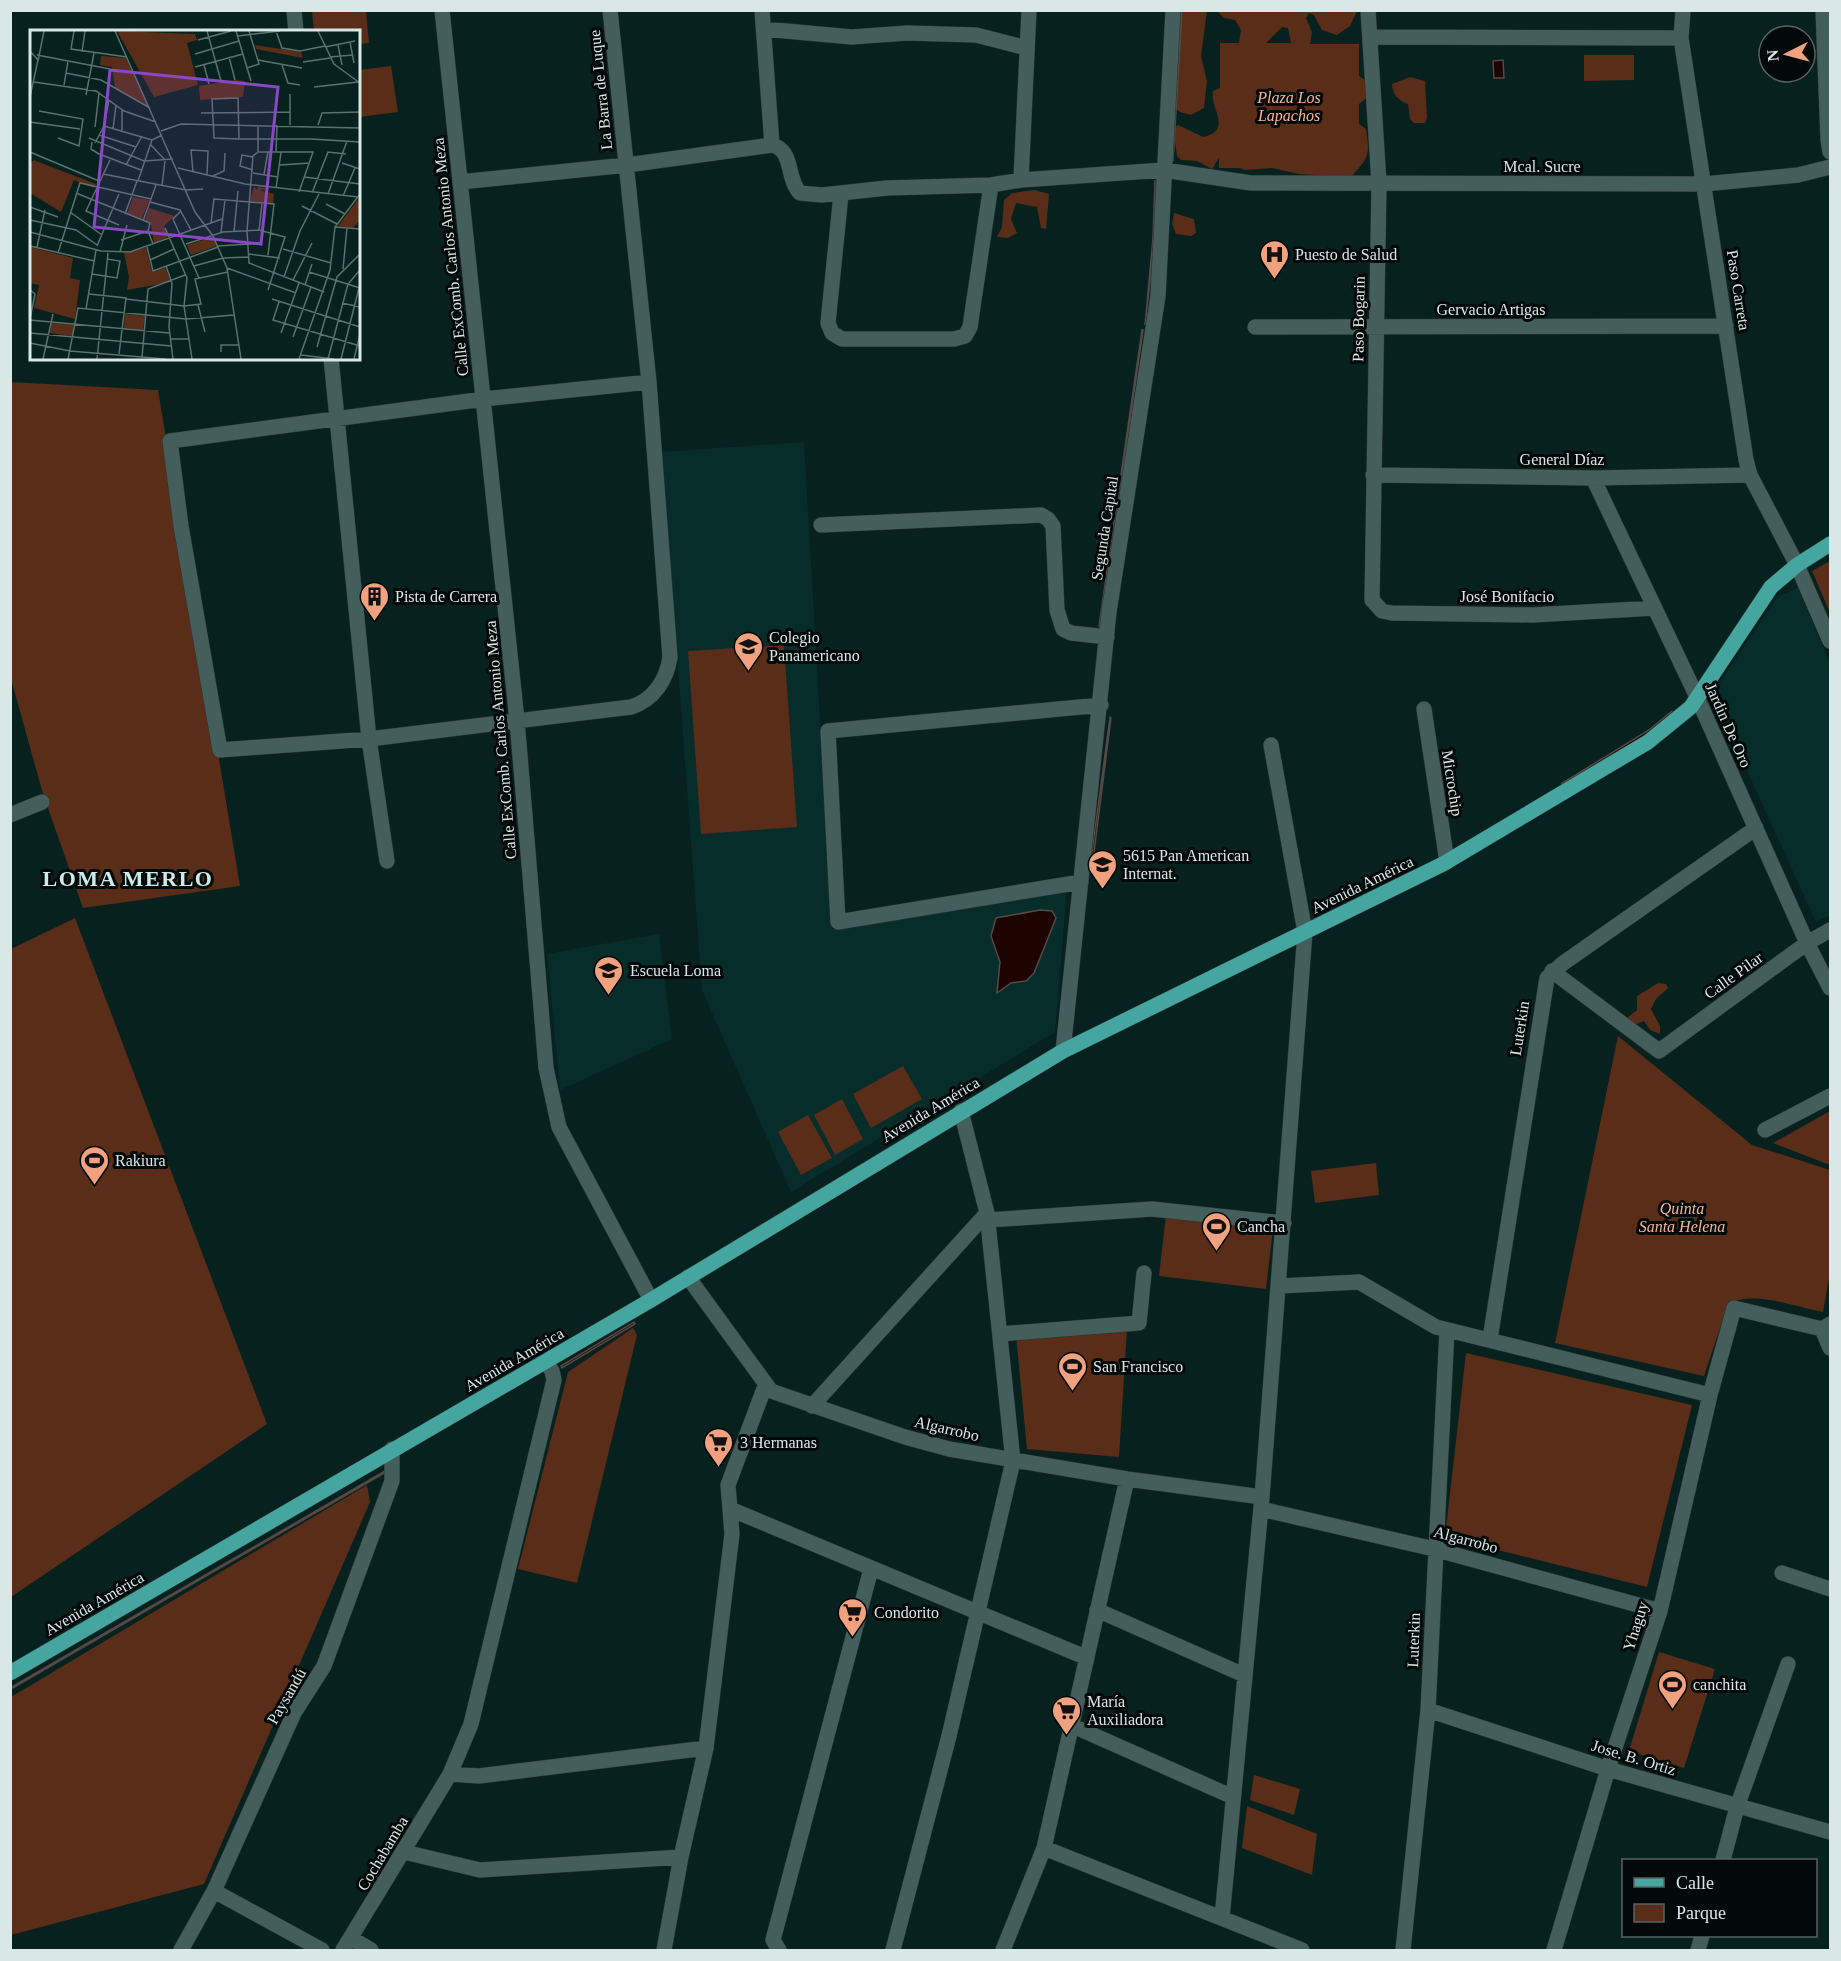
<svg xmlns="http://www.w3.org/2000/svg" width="1841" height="1961" font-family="Georgia,serif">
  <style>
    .built { fill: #072d2b }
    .green { fill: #592d18; fill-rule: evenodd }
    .water { fill: #1d0400; stroke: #554845; stroke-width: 1.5 }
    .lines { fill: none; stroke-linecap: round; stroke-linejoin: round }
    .minor-casing { stroke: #2b3635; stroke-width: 16 }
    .major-casing { stroke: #2b3635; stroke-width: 16 }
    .minor { stroke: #445e5c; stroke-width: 15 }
    .major { stroke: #45a6a0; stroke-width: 15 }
    .labels { text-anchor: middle; stroke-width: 6; stroke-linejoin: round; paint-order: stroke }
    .street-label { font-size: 16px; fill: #d9e8e6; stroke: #020908 }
    .park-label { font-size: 16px; font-style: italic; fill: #f9b496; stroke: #020908 }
    .poi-label { font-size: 16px; fill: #d9e8e6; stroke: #020908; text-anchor: start }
    .district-label { font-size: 22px; font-weight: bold; letter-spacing: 1.5px; fill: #cdebe7; stroke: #020908 }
    .inset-road { fill: none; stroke: #5b716f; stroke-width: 1.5 }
    .view { fill: #8948c5; fill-opacity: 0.15; stroke: #8948c5; stroke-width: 3 }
    .inset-edge { fill: none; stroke: #d9e8e6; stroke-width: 3 }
  </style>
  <rect width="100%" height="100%" fill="#07211f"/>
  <path class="built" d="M 804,442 L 832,929 L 1067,889 L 1055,1032 L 791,1192 L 702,990 L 662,452 Z
    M 1798,588 L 1830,663 L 1830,915 L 1816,922 L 1712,694 L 1778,596 Z
    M 659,934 L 672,1039 L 560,1090 L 547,954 Z"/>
  <path class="green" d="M 312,11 L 366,11 L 369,43 L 359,44 L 358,32 L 314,31 Z
    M 1183,11 L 1207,11 L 1201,56 L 1207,81 L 1204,108 L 1191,115 L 1180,112 L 1174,107 L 1175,56 Z
    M 1217,11 L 1357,11 L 1350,26 L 1337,35 L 1322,30 L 1314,15 L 1309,13 L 1306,18 L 1312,32 L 1310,44 L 1359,44 L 1359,76 L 1365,80 L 1369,96 L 1359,104 L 1359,124 L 1366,129 C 1370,156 1369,157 1351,177 L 1299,174 L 1272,168 L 1245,170 L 1240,168 L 1219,168 L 1219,158 L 1212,169 L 1197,161 L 1181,160 L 1177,156 L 1173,128 L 1178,125 L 1203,137 C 1234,130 1209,108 1213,91 L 1220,88 L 1220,43 L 1239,43 L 1241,30 L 1235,20 L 1224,18 ZM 1282,27 L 1288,28 L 1291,43 L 1266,43 Z
    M 1584,55 L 1634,55 L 1634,80 L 1584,81 Z
    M 391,66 L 398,112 L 359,117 L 359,70 Z
    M 1410,77 L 1425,81 L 1427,118 L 1425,123 L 1414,123 L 1410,119 L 1408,104 C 1399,101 1392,94 1392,84 Z
    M 1034,190 L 1049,194 L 1046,229 L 1041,228 L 1037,207 L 1016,203 L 1011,219 L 1017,233 L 1008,238 L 997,237 L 1002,227 L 1004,200 L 1012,193 Z
    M 1174,213 L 1194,219 L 1196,233 L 1191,236 L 1176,234 L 1172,224 Z
    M 10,382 L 158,390 L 240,886 L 83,908 L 43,794 L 11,679 Z
    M 1830,561 L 1830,613 L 1812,571 Z
    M 784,645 L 797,827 L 701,834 L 688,651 Z
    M 75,918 L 267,1424 L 11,1597 L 11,949 Z
    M 1658,983 L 1666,984 L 1668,988 L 1656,999 L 1651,1009 L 1660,1026 L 1660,1034 L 1650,1030 L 1644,1021 L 1634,1025 L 1627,1018 L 1637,1010 L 1637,996 Z
    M 1618,1036 L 1752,1145 L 1830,1170 L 1830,1273 L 1823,1312 C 1795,1307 1755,1290 1728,1304 L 1704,1376 L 1555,1343 Z
    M 903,1066 L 922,1099 L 871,1128 L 853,1094 Z
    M 842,1099 L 863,1139 L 835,1155 L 814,1115 Z
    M 1830,1111 L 1830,1165 L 1773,1143 Z
    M 808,1115 L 832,1158 L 801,1175 L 778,1132 Z
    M 1376,1163 L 1379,1195 L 1315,1203 L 1311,1171 Z
    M 1166,1215 L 1273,1228 L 1266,1289 L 1159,1276 Z
    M 633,1328 L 637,1335 L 577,1583 L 518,1569 L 568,1372 Z
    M 1127,1329 L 1119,1457 L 1027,1449 L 1016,1336 Z
    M 1466,1353 L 1692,1405 L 1647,1587 L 1445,1537 Z
    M 367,1485 L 370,1502 L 204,1884 L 11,1935 L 11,1697 Z
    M 1659,1652 L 1715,1669 L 1684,1768 L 1629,1751 Z
    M 1254,1775 L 1300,1789 L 1294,1815 L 1250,1800 Z
    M 1247,1806 L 1317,1834 L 1312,1875 L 1242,1848 Z"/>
  <path class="water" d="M 1181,11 L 1182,11 L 1173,161 Z
    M 1503,60 L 1504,78 L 1494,78 L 1493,61 Z
    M 1155,180 L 1155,238 L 1145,325 L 1153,238 Z
    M 1142,330 L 1143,330 L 1101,626 L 1099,626 Z
    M 1672,711 C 1663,731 1585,771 1561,784 L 1649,730 Z
    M 1110,717 L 1111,718 L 1093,860 L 1091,860 Z
    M 1040,910 L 1052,911 L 1056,918 L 1034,973 L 1026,981 L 1011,983 L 997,993 L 1000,962 L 991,936 L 996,918 Z
    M 634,1322 L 635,1324 L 562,1368 L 561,1366 Z
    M 385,1471 L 386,1472 L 11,1689 L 10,1688 Z"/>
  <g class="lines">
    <defs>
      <path id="minor" d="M 294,10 L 296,32
        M 442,10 L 517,720 L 546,1068 L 559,1127 L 651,1300
        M 610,10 L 649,382 L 670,657 C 667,679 654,700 631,707 L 369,739 L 220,750 L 181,526 L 170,441 L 484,399 L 649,382
        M 762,10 L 772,145
        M 1368,10 L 1379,183 L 1372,600 L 1382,611 L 1392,613 L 1533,615 L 1655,608
        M 1683,10 L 1681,38 L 1746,460 L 1750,475 L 1797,565 L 1830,641
        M 1823,10 L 1828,140 L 1830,152
        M 764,29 L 852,37 L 907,33 L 976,35 L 1027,48
        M 1370,37 L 1681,38
        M 1021,180 L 1029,10
        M 460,182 L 627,165 L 772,145 C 794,150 786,179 800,193 L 822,195 L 887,188 L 991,185 L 1021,180 L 1164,170 L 1251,183 L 1704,184 L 1798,175 L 1830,167
        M 841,194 L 828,323 L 832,333 L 842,339 L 954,339 L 965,336 L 970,327 L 991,185
        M 1255,327 L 1726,326
        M 331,358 L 369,739 L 387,861
        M 1373,475 L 1593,478 L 1750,475
        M 1593,478 L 1697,697 L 1807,943 L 1830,988
        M 821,525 L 1041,515 L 1048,519 L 1053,526 L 1057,610 L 1063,629 L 1071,633 L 1107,637
        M 1424,709 L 1447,862
        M 10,815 L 42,802
        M 1081,882 L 838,922 L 828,731 L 1101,705
        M 1552,971 L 1659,1051 L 1807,943 L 1830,930
        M 1063,1051 L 1109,612 L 1158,296 L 1173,10
        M 1765,1130 L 1830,1096
        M 988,1220 L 1152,1209 L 1284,1223
        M 688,1277 L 771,1391 L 905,1437 L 949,1449 L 1127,1479 L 1262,1497
        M 1279,1286 L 1359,1282 L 1436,1327 L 1710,1395
        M 1822,1329 L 1830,1348
        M 1000,1334 L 1139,1323 L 1144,1273
        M 1490,1339 L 1547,978 L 1562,964 L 1756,828
        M 812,1406 L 987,1213
        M 730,1509 L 1085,1657
        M 1261,1509 L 1434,1549 L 1660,1611
        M 1782,1573 L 1830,1589
        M 1097,1610 L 1244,1675
        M 1428,1710 L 1608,1769 L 1830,1832
        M 1073,1726 L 1233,1797
        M 450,1774 L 479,1776 L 706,1748
        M 1044,1848 L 1302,1950
        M 404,1852 L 480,1870 L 681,1857
        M 1723,1860 L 1737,1807 L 1788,1664
        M 214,1891 L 322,1950
        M 1222,1918 L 1262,1497 L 1305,932 L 1271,745
        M 351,1938 L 371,1950
        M 181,1950 L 214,1891 L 294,1713 L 324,1666 L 392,1481 L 392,1449
        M 343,1950 L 450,1774 L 471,1724 L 554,1380 L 552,1371 L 546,1362
        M 664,1950 L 681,1857 L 706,1748 L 732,1534 L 728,1485 L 765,1386
        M 779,1950 L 773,1940 L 871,1569
        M 893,1950 L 949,1736 L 1013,1461 L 987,1213 L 961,1111
        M 1003,1950 L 1044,1848 L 1127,1479
        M 1403,1950 L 1428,1710 L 1447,1330
        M 1554,1950 L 1608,1769 L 1660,1611 L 1710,1395 L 1734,1308 L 1822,1329 L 1830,1324
        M 1698,1950 L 1702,1936"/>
      <path id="major" d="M 10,1673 L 651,1300 L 1063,1051 L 1443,864 L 1648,742 L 1691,707 L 1771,587 L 1797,565 L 1830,544"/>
    </defs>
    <use href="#minor" class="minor-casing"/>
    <use href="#major" class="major-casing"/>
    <use href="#minor" class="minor"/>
    <use href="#major" class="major"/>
  </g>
  <defs>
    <symbol id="hospital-pin" viewBox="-11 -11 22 30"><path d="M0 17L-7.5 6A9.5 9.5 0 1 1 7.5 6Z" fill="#f1a17d" stroke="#020908"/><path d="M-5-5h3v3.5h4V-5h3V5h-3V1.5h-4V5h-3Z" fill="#111"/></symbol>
    <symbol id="building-pin" viewBox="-11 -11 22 30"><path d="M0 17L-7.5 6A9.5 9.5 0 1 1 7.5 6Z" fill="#f1a17d" stroke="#020908"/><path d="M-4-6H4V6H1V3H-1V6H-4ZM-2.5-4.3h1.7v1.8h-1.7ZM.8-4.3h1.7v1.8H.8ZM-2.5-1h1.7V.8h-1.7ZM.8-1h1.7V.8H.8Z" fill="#111"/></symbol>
    <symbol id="school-pin" viewBox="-11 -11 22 30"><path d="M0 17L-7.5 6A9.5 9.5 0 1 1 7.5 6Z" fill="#f1a17d" stroke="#020908"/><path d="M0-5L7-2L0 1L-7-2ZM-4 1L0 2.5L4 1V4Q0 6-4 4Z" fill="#111"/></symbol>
    <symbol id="stadium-pin" viewBox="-11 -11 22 30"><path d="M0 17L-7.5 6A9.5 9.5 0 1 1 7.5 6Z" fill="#f1a17d" stroke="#020908"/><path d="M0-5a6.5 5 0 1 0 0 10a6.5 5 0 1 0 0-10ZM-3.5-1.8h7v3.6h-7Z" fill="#111"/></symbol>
    <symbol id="supermarket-pin" viewBox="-11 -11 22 30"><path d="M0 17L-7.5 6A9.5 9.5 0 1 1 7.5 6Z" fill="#f1a17d" stroke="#020908"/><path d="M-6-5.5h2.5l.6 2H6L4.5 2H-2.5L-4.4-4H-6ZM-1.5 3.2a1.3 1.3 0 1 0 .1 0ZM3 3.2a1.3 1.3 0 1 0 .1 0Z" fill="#111"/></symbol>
  </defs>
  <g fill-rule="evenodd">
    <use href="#hospital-pin" x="1258" y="238" width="33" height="45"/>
    <use href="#building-pin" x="358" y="580" width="33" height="45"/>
    <use href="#school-pin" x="732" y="630" width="33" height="45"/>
    <use href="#school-pin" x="1086" y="848" width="33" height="45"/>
    <use href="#school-pin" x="592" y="954" width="33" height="45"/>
    <use href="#stadium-pin" x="78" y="1144" width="33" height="45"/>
    <use href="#stadium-pin" x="1200" y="1210" width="33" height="45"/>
    <use href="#stadium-pin" x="1056" y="1350" width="33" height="45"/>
    <use href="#supermarket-pin" x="702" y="1426" width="33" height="45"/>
    <use href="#supermarket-pin" x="836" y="1596" width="33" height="45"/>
    <use href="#stadium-pin" x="1656" y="1668" width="33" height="45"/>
    <use href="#supermarket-pin" x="1050" y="1694" width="33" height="45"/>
  </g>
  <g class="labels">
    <g class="street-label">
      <text transform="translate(600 90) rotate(-96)" y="6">La Barra de Luque</text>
      <text x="1542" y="172">Mcal. Sucre</text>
      <text transform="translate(450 257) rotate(-96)" y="6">Calle ExComb. Carlos Antonio Meza</text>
      <text transform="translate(1739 290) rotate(81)" y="6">Paso Carreta</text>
      <text x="1491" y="315">Gervacio Artigas</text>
      <text transform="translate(1358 319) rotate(-89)" y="6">Paso Bogarin</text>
      <text x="1562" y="465">General Díaz</text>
      <text transform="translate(1104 528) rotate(-81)" y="6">Segunda Capital</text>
      <text x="1507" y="602">José Bonifacio</text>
      <text transform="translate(1729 725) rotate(66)" y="6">Jardin De Oro</text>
      <text transform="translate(500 740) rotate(-95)" y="6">Calle ExComb. Carlos Antonio Meza</text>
      <text transform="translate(1453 783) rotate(81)" y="6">Microchip</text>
      <text transform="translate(1362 884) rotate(-26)" y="6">Avenida América</text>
      <text transform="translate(1733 975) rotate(-36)" y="6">Calle Pilar</text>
      <text transform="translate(1519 1028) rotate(-81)" y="6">Luterkin</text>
      <text transform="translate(930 1109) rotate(-31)" y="6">Avenida América</text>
      <text transform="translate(514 1359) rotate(-30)" y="6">Avenida América</text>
      <text transform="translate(947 1428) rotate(13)" y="6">Algarrobo</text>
      <text transform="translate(1466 1539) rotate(15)" y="6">Algarrobo</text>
      <text transform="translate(94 1603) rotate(-30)" y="6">Avenida América</text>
      <text transform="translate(1635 1626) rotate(-72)" y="6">Yhaguy</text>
      <text transform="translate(1413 1640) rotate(-88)" y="6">Luterkin</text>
      <text transform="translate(286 1696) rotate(-60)" y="6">Paysandú</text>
      <text transform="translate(1634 1757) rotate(17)" y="6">Jose. B. Ortiz</text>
      <text transform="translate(382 1853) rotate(-59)" y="6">Cochabamba</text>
    </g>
    <g class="park-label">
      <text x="1289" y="103">Plaza Los<tspan x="1289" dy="18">Lapachos</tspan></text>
      <text x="1682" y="1214">Quinta<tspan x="1682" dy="18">Santa Helena</tspan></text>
    </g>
    <g class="poi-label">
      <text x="1295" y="260">Puesto de Salud</text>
      <text x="395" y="602">Pista de Carrera</text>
      <text x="769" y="643">Colegio<tspan x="769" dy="18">Panamericano</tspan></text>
      <text x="1123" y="861">5615 Pan American<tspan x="1123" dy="18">Internat.</tspan></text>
      <text x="630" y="976">Escuela Loma</text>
      <text x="115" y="1166">Rakiura</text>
      <text x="1237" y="1232">Cancha</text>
      <text x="1093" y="1372">San Francisco</text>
      <text x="740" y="1448">3 Hermanas</text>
      <text x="874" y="1618">Condorito</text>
      <text x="1693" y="1690">canchita</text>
      <text x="1087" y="1707">María<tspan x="1087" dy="18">Auxiliadora</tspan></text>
    </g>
    <g class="district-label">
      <text x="128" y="886">LOMA MERLO</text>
    </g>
  </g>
  <g transform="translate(30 30)">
    <rect width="330" height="330" fill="#07211f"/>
    <path d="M 87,1 L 165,4 L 167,10 L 157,13 L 168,55 L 124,67 ZM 225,15 L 271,22 L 273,28 L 226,19 ZM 71,26 L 96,28 L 117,75 L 85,58 L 82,37 L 70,35 ZM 206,50 L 215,51 L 213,67 L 170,70 L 169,56 ZM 4,130 L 19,136 L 66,154 L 64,158 L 44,150 L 31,182 L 0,163 L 0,133 ZM 224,156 L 227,160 L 228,157 L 241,159 L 229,160 L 244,164 L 243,174 L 220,171 ZM 103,167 L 119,170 L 112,189 L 97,184 ZM 330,167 L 330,190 L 323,198 L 308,196 ZM 119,178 L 145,186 L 134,196 L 138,207 L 124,213 L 121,195 L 115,190 ZM 183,207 L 187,216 L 161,225 L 157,215 ZM 0,217 L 43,228 L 40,248 L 50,250 L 45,289 L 4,278 L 9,255 L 0,253 ZM 116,218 L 122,242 L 135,238 L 141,252 L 97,260 L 99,247 L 94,223 ZM 95,284 L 115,286 L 113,300 L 94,298 ZM 21,293 L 44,295 L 42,306 L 20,303 Z" fill="#592d18"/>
    <path class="inset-road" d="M 44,1 L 41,19 L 97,27M 85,1 L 165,182 L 183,206 L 197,238 L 211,329M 177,1 L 191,51M 206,1 L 221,51M 246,1 L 252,18 L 270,21 L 295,16M 288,1 L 304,34 L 330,53M 208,6 L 250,1M 168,10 L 201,1M 320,12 L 324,33M 308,15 L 312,35M 295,17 L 325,11M 0,21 L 8,30 L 0,67M 52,22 L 55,1M 165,24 L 209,11M 7,25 L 80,39M 199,27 L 205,50M 300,27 L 323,25M 228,30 L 272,38M 8,31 L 14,1M 273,32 L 300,28M 174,35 L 179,54M 252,35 L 258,53 L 270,55M 165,37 L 213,24M 217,38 L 229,34 L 219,1M 36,43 L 71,50 L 120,78M 4,52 L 66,61 L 94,81 L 126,92M 34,55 L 38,31M 284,57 L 328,52M 260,64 L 260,95M 56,65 L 64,23M 9,81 L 53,89 L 49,116 L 28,108M 171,83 L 260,82M 0,92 L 50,99M 228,95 L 228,122 L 223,126 L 217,201 L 219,233 L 294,262M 288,95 L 292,83 L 330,82M 74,96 L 122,110M 65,97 L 69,63M 83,99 L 86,75M 131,101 L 151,94 L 330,98M 92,102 L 92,80M 69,105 L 106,117M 59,108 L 114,131 L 143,129M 209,109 L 208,68 L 182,69 L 184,108 L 209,109 L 281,109 L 330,112M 62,112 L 61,119 L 69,124 L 111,140M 65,113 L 74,96 L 79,70M 120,114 L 135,130M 0,122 L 69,151M 228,122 L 283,122 L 269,162M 246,122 L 247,95M 80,130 L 56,181 L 89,195M 312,133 L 330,139M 96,135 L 112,106M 250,135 L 280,133M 148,138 L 215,154 L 328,167M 223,140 L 210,136 L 212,125 L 223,127M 163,142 L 161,120 L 178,121 L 177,145M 223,143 L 248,147M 73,144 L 156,160 L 173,159M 234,144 L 238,122M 183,146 L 194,141 L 195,123M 274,147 L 330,154M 108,151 L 122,110 L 132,105M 132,156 L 135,131M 246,159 L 251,122M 46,163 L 120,193 L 118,201 L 123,214M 282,163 L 298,122 L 316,124M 298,164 L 317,111M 313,166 L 325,138M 120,172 L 150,180 L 161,200M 296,174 L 315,184M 272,176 L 307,194M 0,177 L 28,187M 151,181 L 143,189 L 169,248M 40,182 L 72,205M 95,184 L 107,151M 0,190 L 46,200 L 67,215M 113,191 L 126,155M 181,193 L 184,169 L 244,174 L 238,225M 305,197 L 330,199M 135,198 L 157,248 L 154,276 L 162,329M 229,200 L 232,174M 0,202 L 71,221 L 100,222 L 192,189M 191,202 L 195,170M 204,202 L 208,161M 91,210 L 118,201M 156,214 L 193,202 L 229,200 L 255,207 L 238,260M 0,216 L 64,231M 67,216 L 89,164M 188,216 L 232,213M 7,217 L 15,180M 117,217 L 123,241 L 188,217M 253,219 L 301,233M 90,222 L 97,195M 28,223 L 50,153 L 121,169M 219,224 L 250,228M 120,230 L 144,219M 136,236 L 142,253 L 139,297 L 143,329M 164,236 L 193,228 L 219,227M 197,238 L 266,263M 313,239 L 317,198M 279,242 L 330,258M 62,244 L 87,248 L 90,231 L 77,229M 254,247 L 270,201 L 289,164M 263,250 L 282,213M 275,255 L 282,234M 0,260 L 5,264 L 0,289M 59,264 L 96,268 L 89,324M 96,269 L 154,276 L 171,274 L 165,249 L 198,242M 242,269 L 330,297M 249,272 L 243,290 L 330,316M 312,273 L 330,277M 168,275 L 175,302M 56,279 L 66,220M 0,290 L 139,303M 0,303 L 141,316M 251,303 L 269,253M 263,307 L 281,257M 140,309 L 159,309M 0,313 L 40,321 L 135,329M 287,317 L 307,247 L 330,224M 191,322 L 191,315 L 209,315M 271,325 L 304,329M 112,327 L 118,259 L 155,245M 13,329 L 23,284M 38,329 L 48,278 L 156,289 L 204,285M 67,329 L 78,223M 269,329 L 300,240 L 305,197 L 330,164M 298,329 L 318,254 L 330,240M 311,329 L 329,258M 324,329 L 330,304"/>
    <path class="view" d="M 80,40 L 248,57 L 231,214 L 64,197 Z"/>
    <rect width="330" height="330" class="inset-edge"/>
  </g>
  <rect width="1841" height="1961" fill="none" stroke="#d9e8e6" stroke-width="24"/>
  <rect x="1622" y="1859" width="195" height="78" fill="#020908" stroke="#586261" stroke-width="1.5"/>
  <rect x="1634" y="1878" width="30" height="9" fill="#45a6a0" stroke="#586261" stroke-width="1.5"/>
  <text x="1676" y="1889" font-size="18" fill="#d9e8e6">Calle</text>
  <rect x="1634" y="1904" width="30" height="18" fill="#592d18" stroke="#586261" stroke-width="1.5"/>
  <text x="1676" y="1919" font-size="18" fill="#d9e8e6">Parque</text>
  <g transform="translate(1787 54) rotate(264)"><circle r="28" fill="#020908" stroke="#586261" stroke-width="1.5"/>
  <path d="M0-4.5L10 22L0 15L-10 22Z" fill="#f1a17d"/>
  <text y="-9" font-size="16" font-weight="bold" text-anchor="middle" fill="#d9e8e6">N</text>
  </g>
</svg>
